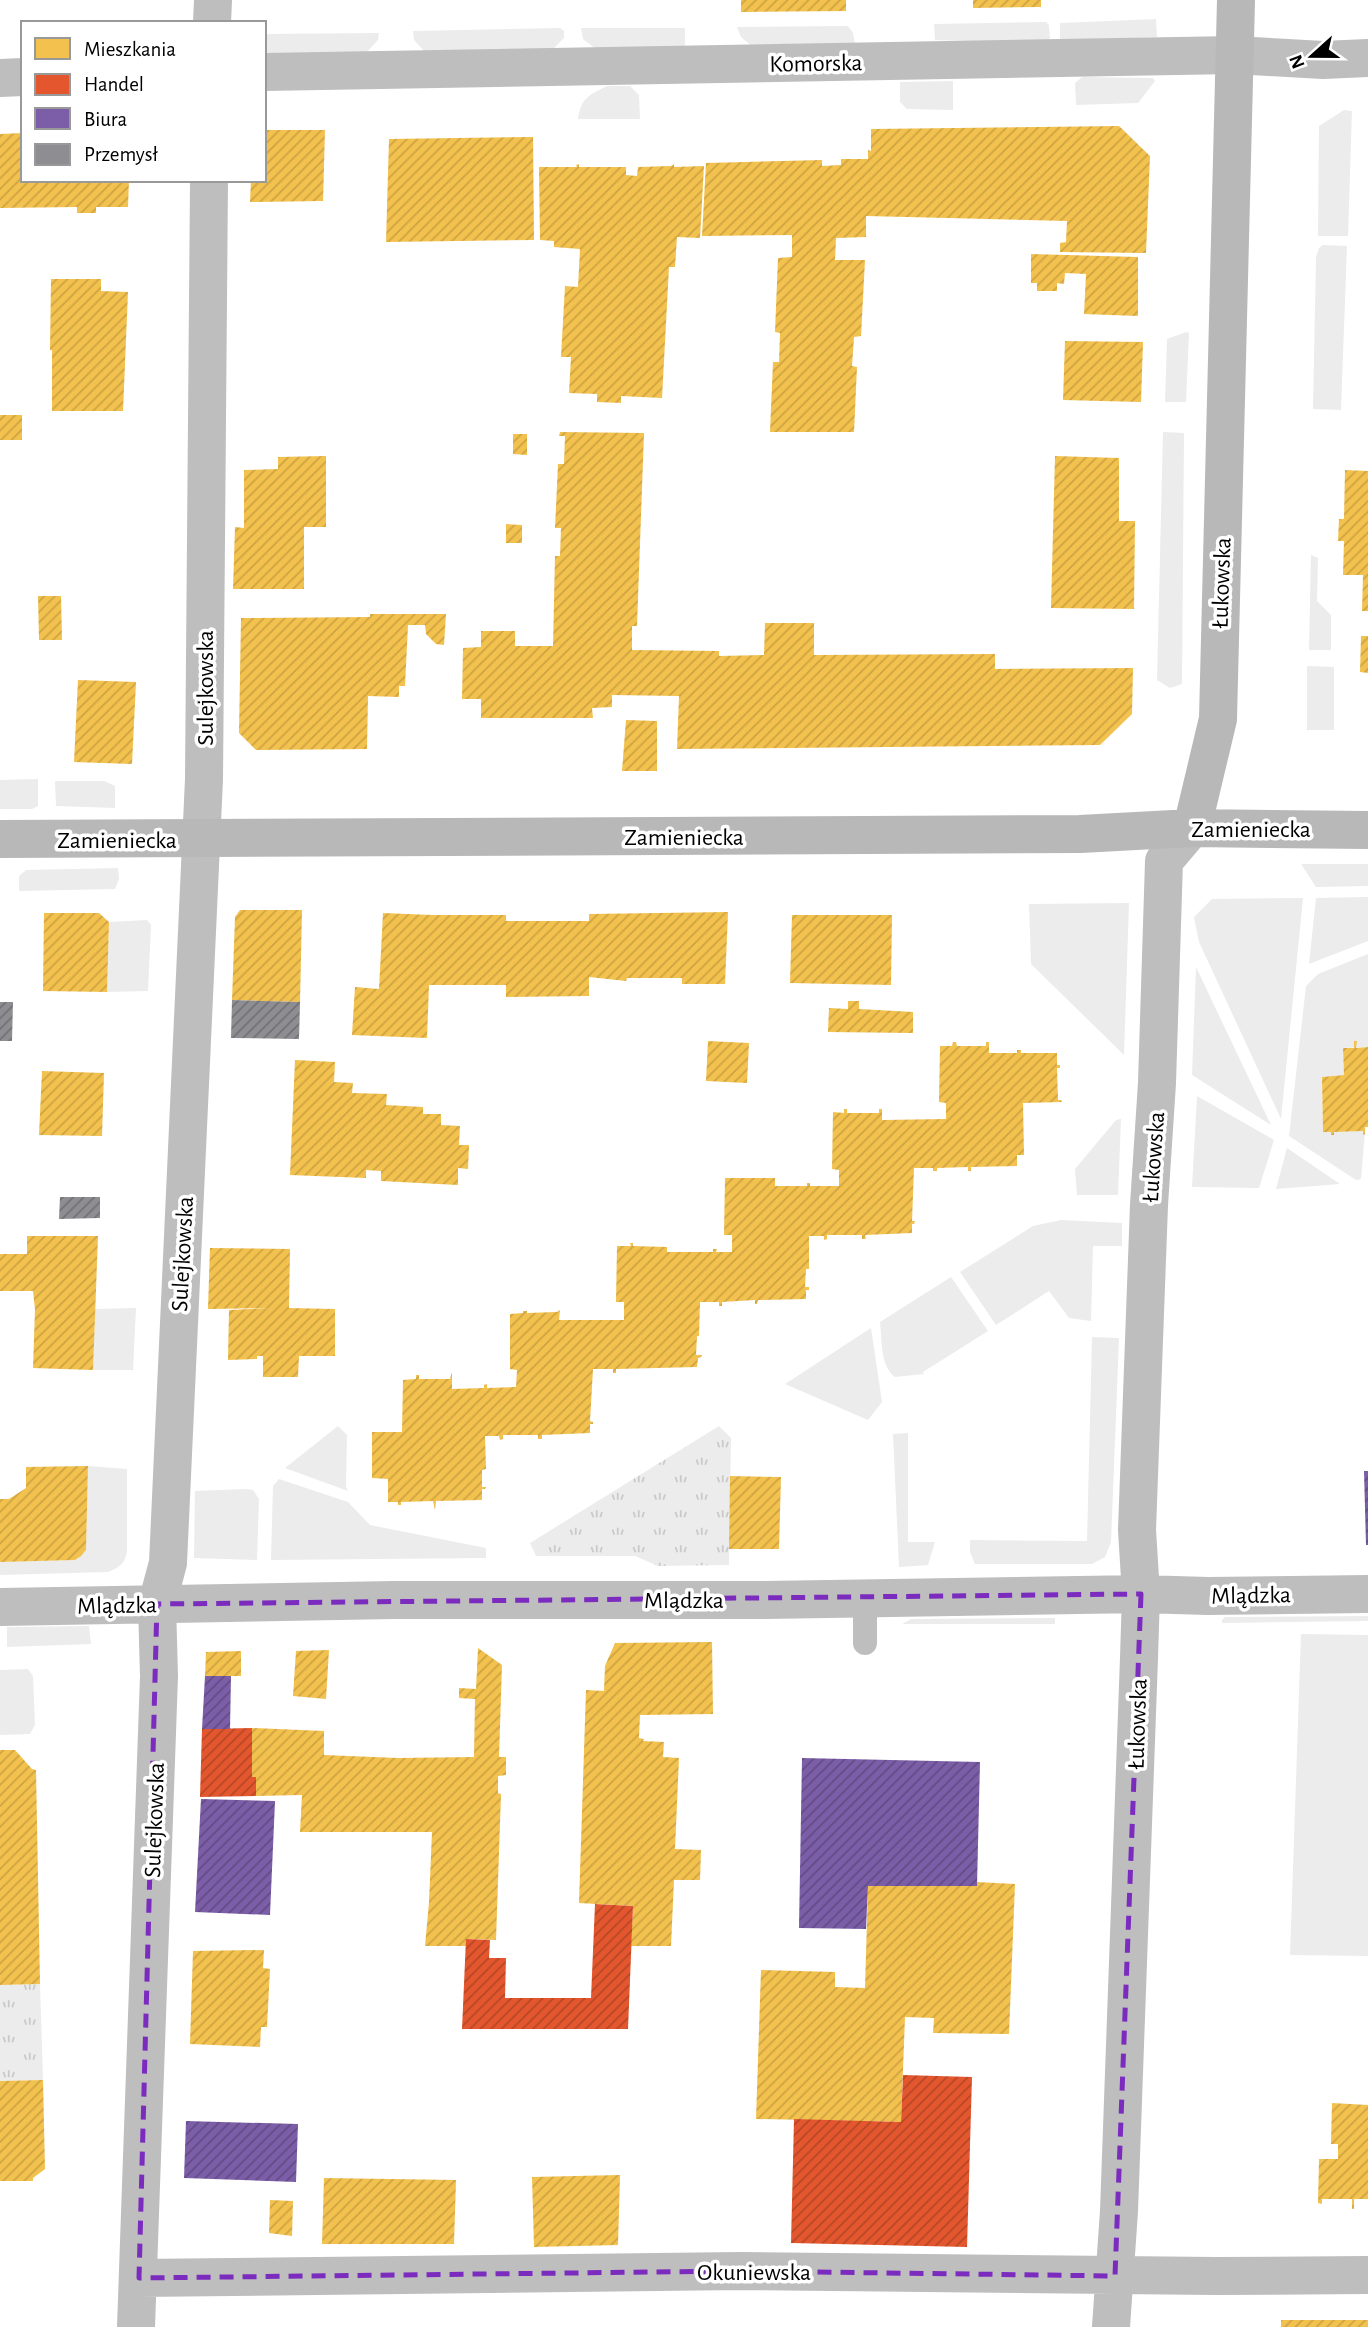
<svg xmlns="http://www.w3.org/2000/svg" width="1368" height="2327" font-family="'Alegreya Sans',sans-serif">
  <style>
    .green { fill: #ececec }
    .park { fill: url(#park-tufts) }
    .homes { fill: url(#homes-hatch) }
    .shops { fill: url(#shops-hatch) }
    .offices { fill: url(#offices-hatch) }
    .industry { fill: url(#industry-hatch) }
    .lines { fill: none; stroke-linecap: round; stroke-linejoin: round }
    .lane { stroke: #bebebe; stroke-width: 24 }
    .street { stroke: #bebebe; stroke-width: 38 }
    .secondary { stroke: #b8b8b8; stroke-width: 38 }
    .marked { fill: none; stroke: #7b2cbf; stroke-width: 5; stroke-dasharray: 14 9; stroke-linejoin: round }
    .labels { text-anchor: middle; stroke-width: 7; stroke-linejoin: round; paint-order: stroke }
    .street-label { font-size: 24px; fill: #000; stroke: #fff }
  </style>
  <defs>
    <pattern id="park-tufts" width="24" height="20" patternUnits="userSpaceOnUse" patternTransform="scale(1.75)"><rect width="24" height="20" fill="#ececec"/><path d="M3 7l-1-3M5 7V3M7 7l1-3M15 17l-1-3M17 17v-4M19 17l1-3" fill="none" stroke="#c9c9c9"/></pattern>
    <pattern id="homes-hatch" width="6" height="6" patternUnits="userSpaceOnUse" patternTransform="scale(1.75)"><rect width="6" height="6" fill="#f2c14e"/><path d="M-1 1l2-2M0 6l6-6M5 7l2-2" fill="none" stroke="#cea442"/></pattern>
    <pattern id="shops-hatch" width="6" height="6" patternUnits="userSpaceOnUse" patternTransform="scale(1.75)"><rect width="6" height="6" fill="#e4572e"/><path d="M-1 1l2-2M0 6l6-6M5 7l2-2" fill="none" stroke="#b64625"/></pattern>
    <pattern id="offices-hatch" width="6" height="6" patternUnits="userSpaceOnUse" patternTransform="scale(1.75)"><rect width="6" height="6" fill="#7b5ea7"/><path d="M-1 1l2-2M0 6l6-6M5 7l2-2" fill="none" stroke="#624b86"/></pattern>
    <pattern id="industry-hatch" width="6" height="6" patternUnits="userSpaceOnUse" patternTransform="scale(1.75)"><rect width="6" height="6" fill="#8d8d92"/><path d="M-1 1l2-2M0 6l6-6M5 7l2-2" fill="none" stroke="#717175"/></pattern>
  </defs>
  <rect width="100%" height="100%" fill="#fff"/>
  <path class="green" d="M 1156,19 L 1157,37 L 1060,41 L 1060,23 Z
    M 1046,22 L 1049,25 L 1050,39 L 1047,43 L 935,40 L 934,24 Z
    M 848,26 L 853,33 L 855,44 L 753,47 L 741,37 L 737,27 Z
    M 560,28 L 564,31 L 564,38 L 552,50 L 425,52 L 414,40 L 413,31 Z
    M 581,28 L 685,28 L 685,46 L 597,50 L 583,39 Z
    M 379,33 L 378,40 L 365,54 L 264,54 L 264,34 Z
    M 1082,77 L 1153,78 L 1155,81 L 1138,103 L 1076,105 L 1075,83 Z
    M 953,81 L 953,110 L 907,109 L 900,102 L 900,82 Z
    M 607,86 L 630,86 L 639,95 L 640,119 L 578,119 C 581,98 589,95 607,86 Z
    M 1344,110 L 1352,111 L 1348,236 L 1318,236 L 1319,126 Z
    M 1323,245 L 1347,246 L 1341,410 L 1313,409 L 1316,257 L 1319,248 Z
    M 1186,332 L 1189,333 L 1186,402 L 1165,402 L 1167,339 Z
    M 1163,432 L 1184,433 L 1182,684 L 1170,688 L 1157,680 Z
    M 1311,555 L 1318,558 L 1317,601 L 1331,615 L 1331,650 L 1309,650 Z
    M 1307,666 L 1334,667 L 1334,730 L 1307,730 Z
    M 38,779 L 38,806 L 32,809 L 0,809 L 0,780 Z
    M 55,781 L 104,781 L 115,786 L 115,808 L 56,806 Z
    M 1301,864 L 1368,864 L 1368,886 L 1316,887 Z
    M 118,868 L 119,879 L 115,889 L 19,891 L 19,876 L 26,870 Z
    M 1368,897 L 1368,941 L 1309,964 L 1316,898 Z
    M 1303,898 L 1281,1119 L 1199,942 L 1194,917 L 1212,899 Z
    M 1129,903 L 1124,1055 L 1031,964 L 1029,904 Z
    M 147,920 L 151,925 L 148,991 L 107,992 L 109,922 Z
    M 1368,954 L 1368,1047 L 1343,1048 L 1344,1075 L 1322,1077 L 1323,1132 L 1365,1131 L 1361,1179 L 1356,1180 L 1289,1136 L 1306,986 L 1318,974 Z
    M 1196,967 L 1271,1125 L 1192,1075 Z
    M 1197,1096 L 1274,1140 L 1259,1188 L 1192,1187 Z
    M 1121,1119 L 1118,1195 L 1077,1195 L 1075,1169 L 1116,1120 Z
    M 1287,1148 L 1340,1184 L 1276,1189 Z
    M 1061,1220 L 1122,1223 L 1122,1246 L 1093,1246 L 1091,1321 L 1069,1318 L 1049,1291 L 996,1325 L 960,1272 L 1033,1226 Z
    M 951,1277 L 988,1331 L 923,1372 L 924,1374 L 895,1377 C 880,1366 882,1340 880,1322 Z
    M 136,1308 L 133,1370 L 93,1370 L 95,1309 Z
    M 871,1328 L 882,1402 L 868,1420 L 785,1384 Z
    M 1092,1337 L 1119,1338 L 1111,1542 L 1105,1557 L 1092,1564 L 975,1564 L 970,1552 L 970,1540 L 1087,1541 Z
    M 338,1426 L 347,1435 L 346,1486 L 348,1491 L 285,1468 Z
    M 908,1433 L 908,1542 L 935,1542 L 928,1565 L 899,1567 L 893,1434 Z
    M 88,1466 L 127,1469 L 127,1551 C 125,1564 120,1567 108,1572 L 0,1575 L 0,1562 L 75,1560 L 81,1556 L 86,1550 Z
    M 279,1479 L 348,1502 L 370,1525 L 486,1548 L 486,1558 L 271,1560 L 273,1486 Z
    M 246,1489 L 253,1490 L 259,1499 L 257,1560 L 194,1558 L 195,1491 Z
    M 1368,1616 L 1368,1621 L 1222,1623 L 1222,1620 L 1225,1617 Z
    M 1055,1618 L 1055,1624 L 902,1624 L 911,1619 Z
    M 89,1626 L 91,1644 L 7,1647 L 7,1627 Z
    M 1301,1634 L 1368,1635 L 1368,1956 L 1290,1955 Z
    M 28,1669 L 33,1676 L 35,1725 L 30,1734 L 0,1735 L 0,1670 Z"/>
  <path class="park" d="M 719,1426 L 731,1438 L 729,1565 L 658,1566 L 635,1556 L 536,1556 L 530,1543 Z
    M 40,1984 L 43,2080 L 0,2081 L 0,1985 Z"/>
  <path class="homes" d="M 741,0 L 846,0 L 846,11 L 741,12 Z
    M 973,0 L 1041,0 L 1041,7 L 973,8 Z
    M 1119,126 L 1150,156 L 1146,253 L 1060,252 L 1060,243 L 1066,242 L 1067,221 L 866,216 L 866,237 L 836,238 L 835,260 L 865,260 L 861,336 L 854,337 L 852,366 L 857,367 L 854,432 L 770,432 L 773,362 L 779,362 L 780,333 L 775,332 L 778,258 L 792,257 L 792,235 L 702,236 L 706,163 L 822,160 L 822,166 L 841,165 L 841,159 L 868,159 L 868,150 L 871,151 L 871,129 Z
    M 264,130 L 325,130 L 323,201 L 250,202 L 251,180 L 264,180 Z
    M 23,133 L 23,180 L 129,180 L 128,207 L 96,207 L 96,213 L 77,213 L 77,207 L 0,208 L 0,134 Z
    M 533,137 L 534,240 L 386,242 L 389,139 Z
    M 579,164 L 579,167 L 626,167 L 626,175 L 637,176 L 638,167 L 671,166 L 674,164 L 674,167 L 704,166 L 700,238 L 677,237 L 675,267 L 669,267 L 662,398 L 621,396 L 621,403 L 597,402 L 597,394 L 569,393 L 571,357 L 561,357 L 565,286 L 578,287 L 580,249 L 554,247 L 554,241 L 540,240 L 539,167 L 577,167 L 576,165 Z
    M 1031,254 L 1138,257 L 1138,316 L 1084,314 L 1086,274 L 1065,273 L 1064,284 L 1057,283 L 1057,291 L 1037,291 L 1037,283 L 1031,283 Z
    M 51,279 L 101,279 L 101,291 L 128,292 L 123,411 L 52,411 L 52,350 L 50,350 Z
    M 1065,341 L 1143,342 L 1141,402 L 1063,400 Z
    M 0,415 L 22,415 L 22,440 L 0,440 Z
    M 560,432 L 644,433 L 637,626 L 632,626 L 632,650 L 719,651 L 719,656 L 764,655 L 765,623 L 814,623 L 814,655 L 995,654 L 995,669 L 1133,668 L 1132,714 L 1100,745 L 677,749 L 679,696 L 612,695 L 612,707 L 592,708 L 593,718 L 481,718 L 481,699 L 462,699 L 463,648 L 481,647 L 481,631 L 515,631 L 515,646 L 553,646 L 555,556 L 560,556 L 561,528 L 555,528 L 558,464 L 564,464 L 565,436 L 559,436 Z
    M 513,434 L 527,434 L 527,455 L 513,454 Z
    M 326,456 L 326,527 L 304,527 L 304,589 L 233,589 L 235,527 L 244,528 L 244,470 L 278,469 L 278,457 Z
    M 1055,456 L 1119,458 L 1119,521 L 1135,521 L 1134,609 L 1051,608 Z
    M 1345,470 L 1368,471 L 1368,611 L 1362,611 L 1363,575 L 1343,575 L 1344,541 L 1338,541 L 1339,519 L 1344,519 Z
    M 506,524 L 522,525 L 522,543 L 506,543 Z
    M 38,596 L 61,596 L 62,640 L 39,640 Z
    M 370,614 L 446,614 L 444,645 L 436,644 L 426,634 L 425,625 L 408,625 L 405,686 L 399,686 L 399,697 L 368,696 L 367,749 L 256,750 L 239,733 L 241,618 L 370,617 Z
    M 1361,636 L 1368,636 L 1368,673 L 1360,672 Z
    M 78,680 L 136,682 L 132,764 L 74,762 Z
    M 626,720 L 657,721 L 657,771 L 622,771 Z
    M 240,910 L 302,910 L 300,1002 L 232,1000 L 235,917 Z
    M 728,912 L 725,984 L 682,984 L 682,978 L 627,978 L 626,981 L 589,977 L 589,996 L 506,997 L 506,985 L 429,985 L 427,1038 L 352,1035 L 355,987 L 379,989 L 383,913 L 432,915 L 506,915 L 506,921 L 589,921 L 589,914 Z
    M 44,913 L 99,913 L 109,922 L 107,992 L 43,991 Z
    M 792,915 L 892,915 L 891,985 L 790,983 Z
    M 848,1001 L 859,1001 L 859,1009 L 913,1012 L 913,1033 L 828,1032 L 829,1008 L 848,1009 Z
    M 708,1041 L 749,1043 L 747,1083 L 706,1081 Z
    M 1354,1041 L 1357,1041 L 1356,1048 L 1368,1047 L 1368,1127 L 1365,1127 L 1365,1134 L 1363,1135 L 1363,1131 L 1334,1132 L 1334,1135 L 1331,1135 L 1331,1132 L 1323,1132 L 1322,1077 L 1344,1075 L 1343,1048 L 1354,1048 Z
    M 953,1042 L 956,1042 L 957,1046 L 986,1046 L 986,1042 L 989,1042 L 989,1053 L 1017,1053 L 1017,1050 L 1021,1050 L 1021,1053 L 1057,1053 L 1057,1065 L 1060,1065 L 1060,1068 L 1057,1068 L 1058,1100 L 1061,1100 L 1062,1102 L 1023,1103 L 1024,1155 L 1017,1155 L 1017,1166 L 971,1167 L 971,1171 L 968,1171 L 968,1167 L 937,1168 L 937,1171 L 933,1171 L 933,1168 L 914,1168 L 912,1221 L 915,1221 L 914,1224 L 912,1224 L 912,1233 L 865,1235 L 866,1239 L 862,1239 L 862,1235 L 827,1235 L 827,1239 L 824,1240 L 824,1236 L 809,1236 L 809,1269 L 806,1269 L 805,1287 L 809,1287 L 809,1290 L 806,1290 L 806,1299 L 758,1300 L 757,1304 L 755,1304 L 755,1300 L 722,1302 L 722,1306 L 719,1306 L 719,1302 L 700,1302 L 699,1336 L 697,1336 L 696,1355 L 702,1355 L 701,1357 L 698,1358 L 697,1367 L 616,1369 L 616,1373 L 613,1373 L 613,1369 L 593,1369 L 590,1421 L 593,1422 L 593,1424 L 590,1424 L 590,1433 L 542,1435 L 542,1439 L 538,1439 L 538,1435 L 503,1435 L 503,1439 L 500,1440 L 499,1436 L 485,1436 L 486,1469 L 482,1470 L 482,1487 L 486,1487 L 485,1489 L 482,1489 L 482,1500 L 436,1501 L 435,1510 L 433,1501 L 401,1502 L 401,1505 L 398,1505 L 398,1502 L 388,1502 L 388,1479 L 372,1478 L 372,1432 L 402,1432 L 403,1380 L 416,1379 L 416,1375 L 419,1375 L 419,1379 L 450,1379 L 452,1372 L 452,1389 L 484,1388 L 484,1385 L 487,1384 L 487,1388 L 516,1387 L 517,1370 L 510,1369 L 510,1314 L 523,1313 L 523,1311 L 527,1311 L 527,1313 L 557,1312 L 560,1310 L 559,1320 L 624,1320 L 624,1302 L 616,1302 L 617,1246 L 631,1246 L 630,1243 L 633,1243 L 633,1246 L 667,1247 L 667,1252 L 713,1252 L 713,1249 L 717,1249 L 716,1252 L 732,1252 L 732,1235 L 724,1235 L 725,1178 L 775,1178 L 775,1186 L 807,1186 L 807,1183 L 810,1183 L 810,1186 L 839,1186 L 839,1170 L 832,1169 L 833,1112 L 844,1113 L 844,1109 L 847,1109 L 847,1113 L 879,1113 L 879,1109 L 882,1109 L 882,1120 L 946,1119 L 946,1103 L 939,1102 L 940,1046 L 952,1046 Z
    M 295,1060 L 335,1062 L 334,1082 L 353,1083 L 352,1093 L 387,1094 L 386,1105 L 423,1107 L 423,1114 L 441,1114 L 441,1125 L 460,1126 L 459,1145 L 469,1145 L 468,1169 L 458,1168 L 458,1185 L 381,1181 L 381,1171 L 366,1170 L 366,1178 L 290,1175 Z
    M 42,1071 L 104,1073 L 102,1136 L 39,1135 Z
    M 27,1236 L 98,1236 L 93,1370 L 33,1368 L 35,1309 L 33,1291 L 0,1291 L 0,1254 L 27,1254 Z
    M 210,1248 L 290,1249 L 289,1308 L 335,1309 L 335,1356 L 299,1356 L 298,1377 L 263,1377 L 263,1356 L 257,1356 L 257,1359 L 228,1360 L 229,1310 L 271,1308 L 208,1309 Z
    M 88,1466 L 86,1550 L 81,1556 L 75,1560 L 0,1562 L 0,1499 L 9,1499 L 26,1488 L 26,1467 Z
    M 730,1476 L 781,1477 L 779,1549 L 729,1549 Z
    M 712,1642 L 713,1714 L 640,1715 L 639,1738 L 644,1739 L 643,1741 L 664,1742 L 663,1757 L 679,1758 L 675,1849 L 701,1850 L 700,1880 L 674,1880 L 671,1946 L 631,1946 L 633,1906 L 579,1903 L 586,1690 L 604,1691 L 605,1666 L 615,1643 Z
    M 478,1648 L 502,1665 L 499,1757 L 506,1757 L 506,1775 L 498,1776 L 498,1793 L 501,1794 L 496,1940 L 466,1939 L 466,1946 L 425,1946 L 429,1902 L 432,1832 L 300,1832 L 302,1795 L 256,1796 L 256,1777 L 252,1777 L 252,1728 L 324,1731 L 324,1755 L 398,1758 L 474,1757 L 475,1699 L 459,1698 L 459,1688 L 476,1689 Z
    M 329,1650 L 326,1699 L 293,1696 L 296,1651 Z
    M 241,1651 L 241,1676 L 205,1676 L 206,1652 Z
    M 0,1750 L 15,1750 L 32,1769 L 36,1770 L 40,1984 L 0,1985 Z
    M 977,1882 L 1015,1884 L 1009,2034 L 933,2033 L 934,2018 L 905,2017 L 901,2122 L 756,2119 L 761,1970 L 835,1972 L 835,1987 L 865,1988 L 868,1886 L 977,1886 Z
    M 264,1950 L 263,1968 L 270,1969 L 267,2027 L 261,2027 L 260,2047 L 190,2044 L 193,1951 Z
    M 43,2080 L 45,2169 L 33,2178 L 33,2181 L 0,2181 L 0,2081 Z
    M 1332,2103 L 1368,2105 L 1368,2199 L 1354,2199 L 1354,2209 L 1352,2209 L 1352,2199 L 1322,2199 L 1322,2204 L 1318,2203 L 1319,2159 L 1338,2159 L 1338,2144 L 1331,2144 Z
    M 620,2175 L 618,2245 L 534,2247 L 532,2177 Z
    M 324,2178 L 456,2180 L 454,2244 L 322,2244 Z
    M 270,2200 L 293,2201 L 292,2236 L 269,2233 Z
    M 1281,2320 L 1368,2320 L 1368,2327 L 1281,2327 Z"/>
  <path class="shops" d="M 252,1728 L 252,1777 L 256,1777 L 256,1796 L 200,1797 L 202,1729 Z
    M 595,1904 L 633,1906 L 628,2029 L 462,2029 L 466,1939 L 490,1940 L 489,1958 L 506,1958 L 505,1998 L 591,1998 Z
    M 903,2075 L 972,2077 L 967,2247 L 791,2243 L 794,2119 L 901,2122 Z"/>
  <path class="offices" d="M 1364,1471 L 1368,1471 L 1368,1545 L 1366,1545 Z
    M 205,1676 L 231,1676 L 230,1729 L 202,1729 Z
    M 802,1758 L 980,1762 L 977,1886 L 868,1886 L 866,1929 L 799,1928 Z
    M 201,1799 L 275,1801 L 270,1915 L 195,1912 Z
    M 186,2121 L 298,2124 L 296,2182 L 184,2178 Z"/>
  <path class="industry" d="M 232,1000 L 300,1002 L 299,1039 L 231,1038 Z
    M 0,1002 L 13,1002 L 12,1041 L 0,1041 Z
    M 60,1197 L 100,1197 L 100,1218 L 59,1219 Z"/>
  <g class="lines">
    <path class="lane" d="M 865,1643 L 865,1598"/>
    <path class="street" d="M 212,23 L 213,0
      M 264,72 L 1235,55 L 1323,60 L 1368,58
      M 0,78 L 23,77
      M 0,1607 L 394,1600 L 765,1600 L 1141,1594 L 1208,1596 L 1368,1594
      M 139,2278 L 741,2271 L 1216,2276 L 1368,2275
      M 136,2327 L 159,1676 L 157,1604 L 168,1563 L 204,779 L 209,180
      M 1111,2327 L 1119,2211 L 1139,1658 L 1141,1594 L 1137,1530 L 1149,1205 L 1157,1083 L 1164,861 L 1192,828"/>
    <path class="secondary" d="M 1192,828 L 1218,719 L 1236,0
      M 0,839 L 1080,834 L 1192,828 L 1368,830"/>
  </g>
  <path class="marked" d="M 1141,1594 L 1115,2276 L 741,2271 L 139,2278 L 157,1604 Z"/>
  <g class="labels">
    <g class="street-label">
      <text transform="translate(816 63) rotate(-1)" y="8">Komorska</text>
      <text transform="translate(1221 583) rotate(-88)" y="8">Łukowska</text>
      <text transform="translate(205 688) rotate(-90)" y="8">Sulejkowska</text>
      <text x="1251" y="837">Zamieniecka</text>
      <text x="684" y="845">Zamieniecka</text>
      <text x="117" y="848">Zamieniecka</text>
      <text transform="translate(1153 1157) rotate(-86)" y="8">Łukowska</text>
      <text transform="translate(182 1254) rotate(-87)" y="8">Sulejkowska</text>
      <text transform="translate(1251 1595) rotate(-1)" y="8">Mlądzka</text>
      <text x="684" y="1608">Mlądzka</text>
      <text transform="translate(117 1605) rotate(-1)" y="8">Mlądzka</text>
      <text transform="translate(1137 1724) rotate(-88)" y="8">Łukowska</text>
      <text transform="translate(154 1820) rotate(-88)" y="8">Sulejkowska</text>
      <text x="754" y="2280">Okuniewska</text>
    </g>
  </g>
  <rect x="21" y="21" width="245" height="161" fill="#ffffff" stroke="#999999" stroke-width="2"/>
  <rect x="35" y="38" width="35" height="21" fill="#f2c14e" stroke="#999999" stroke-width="2"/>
  <text x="84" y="56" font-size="21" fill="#000000">Mieszkania</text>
  <rect x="35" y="74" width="35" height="21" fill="#e4572e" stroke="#999999" stroke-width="2"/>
  <text x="84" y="91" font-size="21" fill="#000000">Handel</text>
  <rect x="35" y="108" width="35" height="21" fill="#7b5ea7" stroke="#999999" stroke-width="2"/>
  <text x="84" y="126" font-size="21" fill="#000000">Biura</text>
  <rect x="35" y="144" width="35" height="21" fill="#8d8d92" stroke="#999999" stroke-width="2"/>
  <text x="84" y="161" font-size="21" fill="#000000">Przemysł</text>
  <g transform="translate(1312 56) rotate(249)" stroke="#ffffff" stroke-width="5" paint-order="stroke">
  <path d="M0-5L12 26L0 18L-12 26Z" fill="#000000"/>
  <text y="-10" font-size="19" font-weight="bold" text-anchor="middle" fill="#000000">N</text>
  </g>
</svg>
